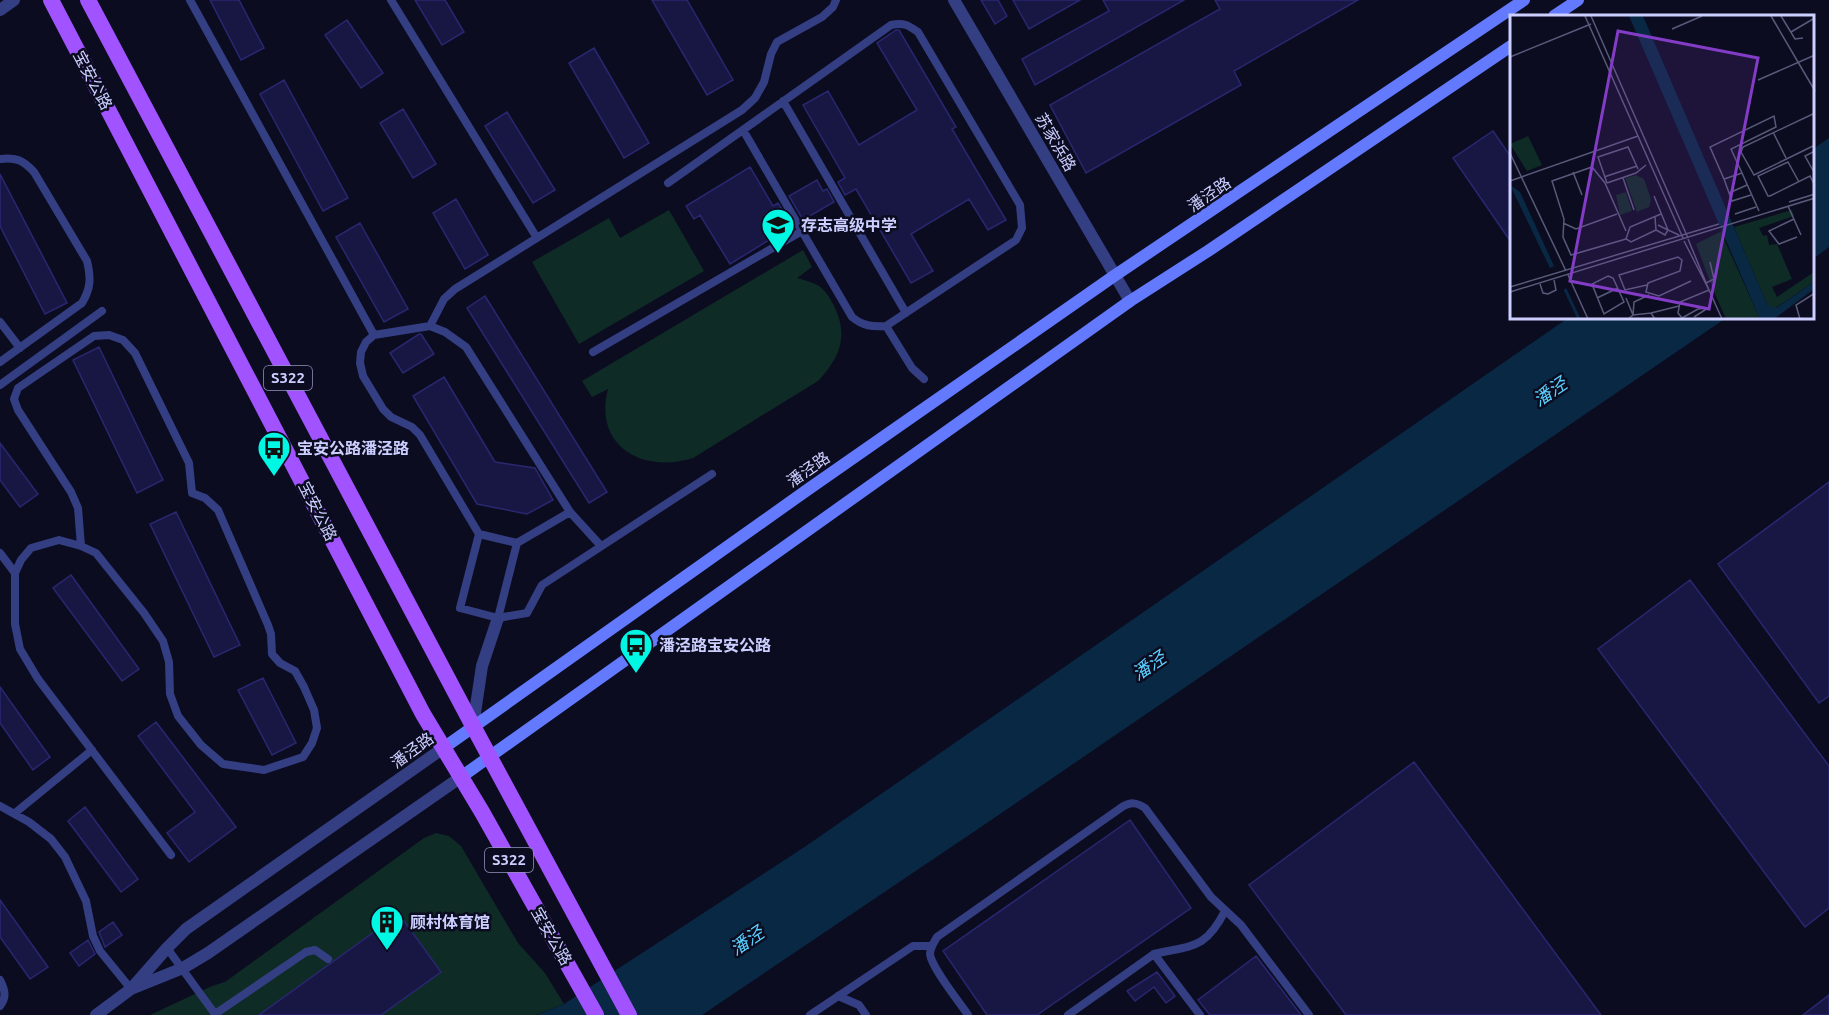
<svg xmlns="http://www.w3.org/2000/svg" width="1829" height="1015" font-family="Ubuntu,'Noto Sans SC',sans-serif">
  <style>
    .green { fill: #0e2b25 }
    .water { fill: #082843 }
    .building { fill: #181743; stroke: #292770; stroke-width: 1.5 }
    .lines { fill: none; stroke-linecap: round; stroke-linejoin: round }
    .service { stroke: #343f83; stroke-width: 8 }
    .minor { stroke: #343f83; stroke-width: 12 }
    .tertiary { stroke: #343f83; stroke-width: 12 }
    .secondary { stroke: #637aff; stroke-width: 12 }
    .primary { stroke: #a053ff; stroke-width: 16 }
    .labels { text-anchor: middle; stroke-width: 5; stroke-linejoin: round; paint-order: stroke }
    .shield { fill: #0c0c21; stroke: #9294bc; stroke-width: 1.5 }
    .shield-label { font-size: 15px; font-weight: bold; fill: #cccfff }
    .street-label { font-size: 16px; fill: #cccfff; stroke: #0c0c21 }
    .poi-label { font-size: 16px; font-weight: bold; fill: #cccfff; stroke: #0c0c21; text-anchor: start }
    .water-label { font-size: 18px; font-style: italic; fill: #5ad0ff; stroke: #0c0c21 }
    .inset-river { fill: none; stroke: #082843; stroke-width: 3 }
    .inset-road { fill: none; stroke: #595a7a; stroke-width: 1.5 }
    .view { fill: #833cc5; fill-opacity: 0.15; stroke: #833cc5; stroke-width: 3 }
    .inset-edge { fill: none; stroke: #cccfff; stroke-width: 3 }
  </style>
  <rect width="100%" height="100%" fill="#0c0c21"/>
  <path class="green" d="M 669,210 L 704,271 L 579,344 L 532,262 L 609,218 L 620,238 Z
    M 803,250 L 812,267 L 797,278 C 804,280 812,282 819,286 C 825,290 830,298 833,304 C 849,334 841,357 818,381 L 693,458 C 643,474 593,446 608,389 L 592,397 L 582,381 Z
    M 436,833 L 449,836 L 461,846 L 518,943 L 545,973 L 564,1004 L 536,1015 L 150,1015 L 212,986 L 225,982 L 424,838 Z"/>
  <path class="water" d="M 1829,138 L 1829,247 L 1813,259 L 1813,149 Z
    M 1568,318 L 1726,318 L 975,831 L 702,1015 L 537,1015 L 564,1004 L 806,846 Z"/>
  <path class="building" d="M 210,0 L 239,0 L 264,48 L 241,60 Z
    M 415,0 L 445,0 L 464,32 L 442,45 Z
    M 652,0 L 687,0 L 733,80 L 707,95 Z
    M 981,0 L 998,0 L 1007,16 L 995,24 Z
    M 1013,0 L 1080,0 L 1029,29 Z
    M 1103,0 L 1184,0 L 1035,85 L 1022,59 L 1109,11 Z
    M 1215,0 L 1358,0 L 1234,71 L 1241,85 L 1086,173 L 1050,105 L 1220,9 Z
    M 347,20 L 383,73 L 361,88 L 325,35 Z
    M 896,30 L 899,30 L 956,127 L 952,129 L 1006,220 L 988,230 L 969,199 L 911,234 L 933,271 L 911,283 L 856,189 L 845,195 L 838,182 L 845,178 L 803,105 L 828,91 L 859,145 L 917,110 L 877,43 Z
    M 594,48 L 649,143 L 624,158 L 569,63 Z
    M 284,80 L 348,198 L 323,211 L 260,94 Z
    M 403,109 L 436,164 L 413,178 L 380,123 Z
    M 507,112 L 555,190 L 533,203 L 485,126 Z
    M 1493,131 L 1511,157 L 1511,242 L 1453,158 Z
    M 750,167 L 773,206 L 778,203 L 792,226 L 730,264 L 700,215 L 694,219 L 686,206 Z
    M 0,174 L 67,303 L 45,314 L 0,226 Z
    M 817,180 L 823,191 L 827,189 L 834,202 L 803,220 L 789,196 Z
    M 456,199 L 488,255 L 465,269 L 433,213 Z
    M 360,223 L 408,309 L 384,322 L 336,237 Z
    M 485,296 L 607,492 L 589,503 L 467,308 Z
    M 419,334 L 421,334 L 434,354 L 403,373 L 390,353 Z
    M 99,347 L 163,480 L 137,493 L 73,360 Z
    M 444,377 L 495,462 L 535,468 L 553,500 L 527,514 L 477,504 L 413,396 Z
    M 0,443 L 38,494 L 20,507 L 0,480 Z
    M 1829,482 L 1829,696 L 1819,703 L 1718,564 Z
    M 176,512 L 240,645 L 214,657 L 150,524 Z
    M 71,575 L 139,669 L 122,681 L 53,588 Z
    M 1690,580 L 1829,766 L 1829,908 L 1805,927 L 1598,649 Z
    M 263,678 L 296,743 L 272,755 L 238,690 Z
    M 0,687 L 50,757 L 33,770 L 0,723 Z
    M 156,722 L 236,827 L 189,862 L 167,833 L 195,812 L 138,736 Z
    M 1414,762 L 1601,1015 L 1346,1015 L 1249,885 Z
    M 85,807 L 138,879 L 121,892 L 68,821 Z
    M 1130,820 L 1191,908 L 1037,1015 L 987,1015 L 943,951 Z
    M 0,900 L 48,967 L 30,979 L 0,937 Z
    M 399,914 L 441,972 L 381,1015 L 259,1015 Z
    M 113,922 L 122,935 L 105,947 L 99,932 Z
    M 88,940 L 95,954 L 79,966 L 70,953 Z
    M 1256,956 L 1301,1015 L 1210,1015 L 1198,1000 Z
    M 1157,972 L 1175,996 L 1166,1003 L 1154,987 L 1135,1001 L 1127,991 Z
    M 1829,995 L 1829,1015 L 1803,1015 Z"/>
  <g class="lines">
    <path class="service" d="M 190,0 L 374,335
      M 391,0 L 537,238
      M 783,101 L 906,313
      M 0,159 C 16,157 23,160 34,172 L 87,261 C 91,278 91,288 82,303 L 0,362
      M 668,183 L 891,25 C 903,22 908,25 918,32 L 1020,205 L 1022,228 L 1016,240 L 886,326 C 872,327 863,326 852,317 L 743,130
      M 0,322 L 20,348
      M 430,326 L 444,299 L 455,289 L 742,110 L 755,98 L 764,82 L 771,54 L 777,42 L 822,17 L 833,7 L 836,0
      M 886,326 L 912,368 L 924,379
      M 593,352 L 802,231
      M 0,385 L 102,311
      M 479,534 L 420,435 L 412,427 L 391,417 L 383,409 L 363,376 L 360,363 L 361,352 L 366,342 L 374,335 L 430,326 L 445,332 L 466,347 L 570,512 L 601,546
      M 517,543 L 479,534 L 460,608 L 498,618 L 517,543 L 570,512
      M 81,546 L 78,508 L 71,492 L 18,410 L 14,399 L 18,388 L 94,336 L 109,335 L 123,340 L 135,353 L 189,463 L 192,493 L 205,498 L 218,510 L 268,625 L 271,634 L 272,654 L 280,663 L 295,671 L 304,687 L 314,710 L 317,728 L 312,743 L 303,757 L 264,770 L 223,764 L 201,745 L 178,716 L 170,694 L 169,662 L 163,641 L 144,613 L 96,553 L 81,546 L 59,540 L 31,548 L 21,560 L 15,573 L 15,624 L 20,649 L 38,679 L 171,855
      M 0,553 L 15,573
      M 498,618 L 527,613 L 542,585 L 712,474
      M 0,806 L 29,822 L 51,839 L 65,857 L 86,901 L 93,936 L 100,951 L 131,989
      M 15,813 L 92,750
      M 167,948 L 215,1014 L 306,952 L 315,950 L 328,959
      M 1154,954 C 1192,945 1205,950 1225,911
      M 0,980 C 5,990 7,997 0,1006
      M 838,996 L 859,1005 L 866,1015
      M 810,1015 L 913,946 L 932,946
      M 968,1015 C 960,1003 931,967 930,954 C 930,948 934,942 937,937 L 1122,807 C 1131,802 1136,802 1145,808 L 1211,897 L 1241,925 L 1309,1015
      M 1068,1015 L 1154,954 L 1200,1015"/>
    <path class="minor" d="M 0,10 L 14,0
      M 473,726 L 482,666 L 498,618
      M 442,749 L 186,929 L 167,948 L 131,989 L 183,968 L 208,953 L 461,777
      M 96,1015 L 131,989"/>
    <path class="tertiary" d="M 954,0 L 1130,301"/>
    <path class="secondary" d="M 1554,16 L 1578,0
      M 442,749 L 810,488 L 1114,276 L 1524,0
      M 461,777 L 1130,301 L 1208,251 L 1511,46"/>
    <path class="primary" d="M 51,0 L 423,714 L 482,812 L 596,1015
      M 88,0 L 473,726 L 629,1015"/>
  </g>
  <defs>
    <symbol id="school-pin" viewBox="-11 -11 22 30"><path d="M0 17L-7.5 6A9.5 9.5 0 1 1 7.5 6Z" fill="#00f7e4" stroke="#0c0c21"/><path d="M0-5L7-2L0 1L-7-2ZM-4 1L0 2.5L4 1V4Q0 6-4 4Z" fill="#111"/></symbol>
    <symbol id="bus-pin" viewBox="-11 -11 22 30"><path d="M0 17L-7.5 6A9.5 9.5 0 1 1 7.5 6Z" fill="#00f7e4" stroke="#0c0c21"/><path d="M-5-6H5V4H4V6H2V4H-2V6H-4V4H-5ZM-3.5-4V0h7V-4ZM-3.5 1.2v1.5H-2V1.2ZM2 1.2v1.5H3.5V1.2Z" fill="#111"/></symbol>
    <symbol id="building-pin" viewBox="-11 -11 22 30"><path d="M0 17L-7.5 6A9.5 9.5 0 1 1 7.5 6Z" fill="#00f7e4" stroke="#0c0c21"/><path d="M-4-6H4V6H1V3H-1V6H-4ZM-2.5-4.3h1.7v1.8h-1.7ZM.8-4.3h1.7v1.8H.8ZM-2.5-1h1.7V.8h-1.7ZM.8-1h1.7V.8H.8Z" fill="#111"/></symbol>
  </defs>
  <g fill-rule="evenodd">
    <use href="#school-pin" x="759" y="206" width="38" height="52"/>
    <use href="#bus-pin" x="255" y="429" width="38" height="52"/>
    <use href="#bus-pin" x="617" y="626" width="38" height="52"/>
    <use href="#building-pin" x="368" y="903" width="38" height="52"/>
  </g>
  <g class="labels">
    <g class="shield">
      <rect x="264" y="366" width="48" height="24" rx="4.5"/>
      <rect x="485" y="848" width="48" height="24" rx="4.5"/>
    </g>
    <g class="shield-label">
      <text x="288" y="383">S322</text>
      <text x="509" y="865">S322</text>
    </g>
    <g class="street-label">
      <text transform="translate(93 80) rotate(62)" y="6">宝安公路</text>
      <text transform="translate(1056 142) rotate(60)" y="6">苏家浜路</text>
      <text transform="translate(1209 194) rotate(-34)" y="6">潘泾路</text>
      <text transform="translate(808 469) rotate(-35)" y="6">潘泾路</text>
      <text transform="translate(318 511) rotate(63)" y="6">宝安公路</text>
      <text transform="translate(412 750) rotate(-36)" y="6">潘泾路</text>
      <text transform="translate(552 936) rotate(60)" y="6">宝安公路</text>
    </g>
    <g class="poi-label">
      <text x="801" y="231">存志高级中学</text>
      <text x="297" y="454">宝安公路潘泾路</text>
      <text x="659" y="651">潘泾路宝安公路</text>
      <text x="410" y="928">顾村体育馆</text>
    </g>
    <g class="water-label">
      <text transform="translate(1550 392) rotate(-34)" y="6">潘泾</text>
      <text transform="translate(1149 666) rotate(-34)" y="6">潘泾</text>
      <text transform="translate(747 941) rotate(-34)" y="6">潘泾</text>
    </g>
  </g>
  <g transform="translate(1510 15)">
    <rect width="304" height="304" fill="#0c0c21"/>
    <path d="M 18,121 L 32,150 L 17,156 L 0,129 ZM 126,160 L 134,164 L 141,184 L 139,192 L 127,197 L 115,163 ZM 116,177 L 122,196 L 110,200 L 106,180 ZM 282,195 L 284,201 L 249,213 L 253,221 L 257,220 L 259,230 L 267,229 L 282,264 L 262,272 L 267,282 L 304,257 L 304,267 L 264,294 L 258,291 L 224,212 ZM 212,216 L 214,224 L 250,304 L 216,304 L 204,277 L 186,229 Z" fill="#0e2b25"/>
    <path d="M 119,1 L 133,1 L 258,291 L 266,293 L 304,267 L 304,274 L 264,304 L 250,304 ZM 0,170 L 10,177 L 44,251 L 40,253 Z" fill="#082843"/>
    <path class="inset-river" d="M 55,274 L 69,304"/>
    <path class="inset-road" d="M 75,1 L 173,223M 81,1 L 178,223M 261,1 L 305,76M 271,1 L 285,24 L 293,23M 162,14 L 192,1M 281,17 L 303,4M 0,42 L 81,9M 248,65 L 305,40M 305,98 L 233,132 L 231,137 L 244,160 L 305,130M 263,117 L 276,143M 305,136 L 295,141 L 305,159M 0,138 L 56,256M 63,157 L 72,180M 232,158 L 214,164 L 200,132 L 264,101 L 266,112 L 221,134 L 232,158 L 249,196M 94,162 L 127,151M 113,163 L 124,195M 214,164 L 222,186 L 241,180M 0,166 L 128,121M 289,167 L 278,147 L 248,161 L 258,181 L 260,181 L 300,161 L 305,171M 97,168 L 88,142 L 118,132 L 128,154M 97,168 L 126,158 L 136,150M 219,178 L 237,170M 144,181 L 158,215 L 169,220M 279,187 L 305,179M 278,191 L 291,220M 225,199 L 246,192M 145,202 L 146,215 L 155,220 L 158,215 L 148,210M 284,204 L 259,216 L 269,229 L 287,222M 53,208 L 66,214 L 107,199M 146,215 L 121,227 L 116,224 L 120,212 L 151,199M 116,224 L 61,240 L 53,222 L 54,204 L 42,166 L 82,152 L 95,168 L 116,216M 174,226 L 199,275 L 178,224M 58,260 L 78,304M 98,261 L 103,263 L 114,287 L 94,299 L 82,269 ZM 196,268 L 204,264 L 200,247M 30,269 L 33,278 L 38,279 L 46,275 L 44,265M 137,270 L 115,275 L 109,260 L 168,242 L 172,245 L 170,256 L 138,268 L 136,277 L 149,281 L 181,266M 0,272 L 209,209M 0,277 L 305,183M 87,283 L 108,273M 116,283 L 123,300 L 141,298 L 145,304M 141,298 L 169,291M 184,302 L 198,293 L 188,294 L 172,303 L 168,298 L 170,287 L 199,275 L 212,304M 118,304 L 123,300 L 124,287 L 139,280M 290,304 L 286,290 L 305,278"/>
    <path class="view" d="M 108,16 L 248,43 L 199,294 L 60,266 Z"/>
    <rect width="304" height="304" class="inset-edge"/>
  </g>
</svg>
